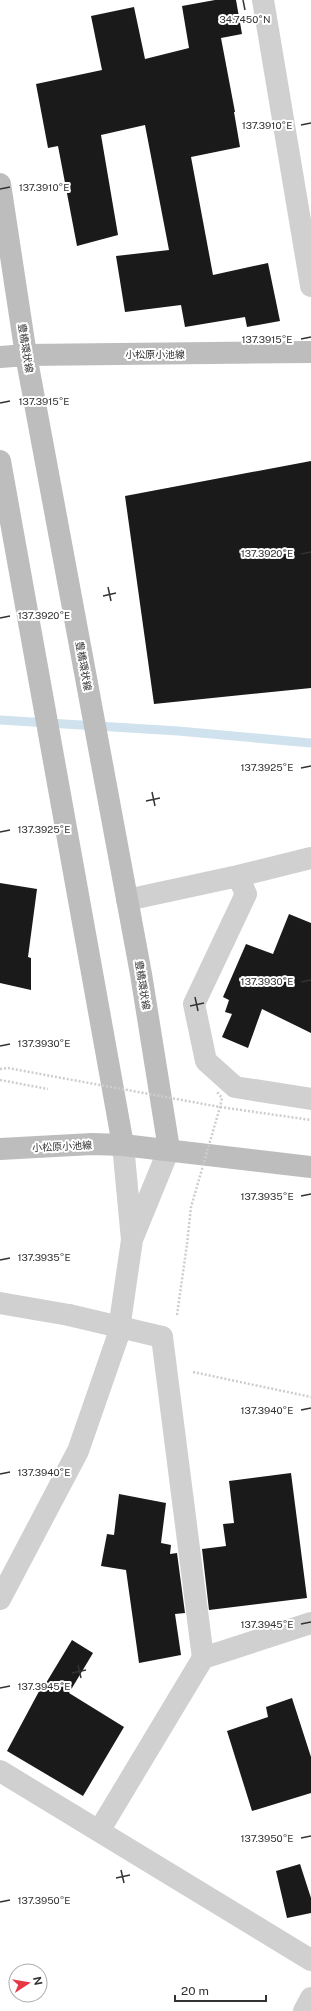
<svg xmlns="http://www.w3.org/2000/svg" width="311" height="2011" font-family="'Public Sans','Noto Sans JP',sans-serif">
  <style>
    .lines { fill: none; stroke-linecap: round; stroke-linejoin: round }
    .stream { stroke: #cfe2ee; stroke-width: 9 }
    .building { fill: #1a1a1a }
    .path { stroke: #cdcdcd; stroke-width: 2.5; stroke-dasharray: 2 2; stroke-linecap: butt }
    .minor { stroke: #d0d0d0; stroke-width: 22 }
    .tertiary { stroke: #d0d0d0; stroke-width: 22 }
    .secondary { stroke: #bdbdbd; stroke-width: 22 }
    .path-bridge { stroke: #cdcdcd; stroke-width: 2.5; stroke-dasharray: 2 2; stroke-linecap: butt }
    .minor-bridge { stroke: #d0d0d0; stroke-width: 22 }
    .ticks { fill: none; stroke: #333; stroke-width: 1.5 }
    .labels { text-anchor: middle; stroke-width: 4; stroke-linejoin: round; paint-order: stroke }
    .street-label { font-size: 10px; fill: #333; stroke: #fff }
    .ticks-label { font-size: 10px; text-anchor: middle; fill: #333; stroke: #fff; stroke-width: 4; stroke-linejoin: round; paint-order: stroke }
  </style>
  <rect width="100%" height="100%" fill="#fff"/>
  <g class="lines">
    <path class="stream" d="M 0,720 L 178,731 L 311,743"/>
  </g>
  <path class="building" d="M 215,0 L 236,0 L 242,34 L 221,38 L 235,112 L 234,112 L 240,147 L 191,157 L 213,275 L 268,263 L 280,321 L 247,327 L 245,317 L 185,327 L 181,305 L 125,312 L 116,256 L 169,250 L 145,125 L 101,135 L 118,235 L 77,246 L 58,146 L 48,148 L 36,84 L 102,70 L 91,16 L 134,7 L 145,59 L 189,48 L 182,6 Z
    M 311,461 L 311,688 L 154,704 L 125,496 Z
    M 0,883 L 37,889 L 28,957 L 31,958 L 31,990 L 0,983 Z
    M 289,914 L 311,923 L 311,1033 L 262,1009 L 248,1048 L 222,1037 L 232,1014 L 225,1012 L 229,1000 L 223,997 L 246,944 L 273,954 Z
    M 291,1473 L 307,1598 L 209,1610 L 202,1549 L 226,1546 L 223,1524 L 234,1523 L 229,1481 Z
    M 119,1494 L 166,1503 L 161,1543 L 171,1545 L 170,1554 L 177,1553 L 185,1613 L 175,1614 L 181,1655 L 139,1663 L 126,1570 L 101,1566 L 107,1534 L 114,1535 Z
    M 72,1640 L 93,1653 L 69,1693 L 124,1727 L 83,1796 L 7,1751 L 44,1682 L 46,1683 Z
    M 292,1698 L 311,1757 L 311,1793 L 252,1811 L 227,1731 L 268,1717 L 266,1707 Z
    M 300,1864 L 311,1898 L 311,1913 L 287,1918 L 276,1871 Z"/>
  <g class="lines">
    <path class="path" d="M 0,1069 L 8,1068 L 51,1076
      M 0,1080 L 48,1089
      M 177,1315 L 187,1244
      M 193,1372 L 311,1397"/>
    <path class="minor" d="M 263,0 L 311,286
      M 238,876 L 311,858
      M 127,900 L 238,876 L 246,894 L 194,1004 L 206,1061 L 235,1087 L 311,1099
      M 0,1303 L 69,1315
      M 162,1337 L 203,1658 L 311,1623
      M 0,1771 L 311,1960
      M 99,1831 L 203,1658
      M 304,2011 L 311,1998"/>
    <path class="tertiary" d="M 133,1237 L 169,1149
      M 0,1599 L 78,1451 L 118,1336 L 132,1240 L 123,1145"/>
    <path class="secondary" d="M 0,184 L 26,355 L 141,974 L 169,1149
      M 0,357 L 26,355 L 311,352
      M 0,461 L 123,1145
      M 0,1149 L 92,1144 L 123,1145 L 311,1167"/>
    <path class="path-bridge" d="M 51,1076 L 220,1107 L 311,1120
      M 187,1244 L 191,1207 L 220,1107 L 222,1098 L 217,1092"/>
    <path class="minor-bridge" d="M 69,1315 L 162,1337"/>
  </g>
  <path class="ticks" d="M 243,0 L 245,10M 301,125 L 311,123M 0,189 L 10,187M 301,339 L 311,337M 0,403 L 10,401M 301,554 L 311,552M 108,587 L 111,601M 103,596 L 116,593M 0,618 L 10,616M 301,768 L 311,766M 152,792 L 155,806M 146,801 L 160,798M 0,832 L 10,830M 301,982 L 311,980M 195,997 L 198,1011M 190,1006 L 204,1003M 0,1046 L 10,1044M 301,1196 L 311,1194M 0,1260 L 10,1258M 301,1410 L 311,1408M 0,1474 L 10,1472M 301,1624 L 311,1622M 78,1665 L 81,1678M 72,1673 L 86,1670M 0,1688 L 10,1686M 301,1838 L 311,1836M 121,1870 L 124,1883M 116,1878 L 130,1875M 0,1902 L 10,1900"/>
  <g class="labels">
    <g class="street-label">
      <text transform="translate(26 348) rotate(81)" y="4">豊橋環状線</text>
      <text x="155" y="358">小松原小池線</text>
      <text transform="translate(84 666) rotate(80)" y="4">豊橋環状線</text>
      <text transform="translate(143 985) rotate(81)" y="4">豊橋環状線</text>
      <text transform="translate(62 1146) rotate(-3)" y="4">小松原小池線</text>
    </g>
  </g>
  <g class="ticks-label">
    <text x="245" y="23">34.7450°N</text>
    <text x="267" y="129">137.3910°E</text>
    <text x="44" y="191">137.3910°E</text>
    <text x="267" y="343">137.3915°E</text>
    <text x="44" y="405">137.3915°E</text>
    <text x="267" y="557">137.3920°E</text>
    <text x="44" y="619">137.3920°E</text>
    <text x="267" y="771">137.3925°E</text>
    <text x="44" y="833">137.3925°E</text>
    <text x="267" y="985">137.3930°E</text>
    <text x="44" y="1047">137.3930°E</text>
    <text x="267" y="1200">137.3935°E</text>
    <text x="44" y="1261">137.3935°E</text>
    <text x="267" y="1414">137.3940°E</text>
    <text x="44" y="1476">137.3940°E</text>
    <text x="267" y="1628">137.3945°E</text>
    <text x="44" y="1690">137.3945°E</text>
    <text x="267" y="1842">137.3950°E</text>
    <text x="44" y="1904">137.3950°E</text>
  </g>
  <g transform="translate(28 1983) rotate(78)"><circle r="19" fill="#ffffff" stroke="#adadad"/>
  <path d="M0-3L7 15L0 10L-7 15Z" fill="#e63946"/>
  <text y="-6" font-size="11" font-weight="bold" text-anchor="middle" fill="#333333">N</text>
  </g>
  <path d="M175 1995v6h91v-6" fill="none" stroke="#333333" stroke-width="2"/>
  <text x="181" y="1995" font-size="12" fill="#333333" stroke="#ffffff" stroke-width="3" paint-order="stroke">20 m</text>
</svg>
